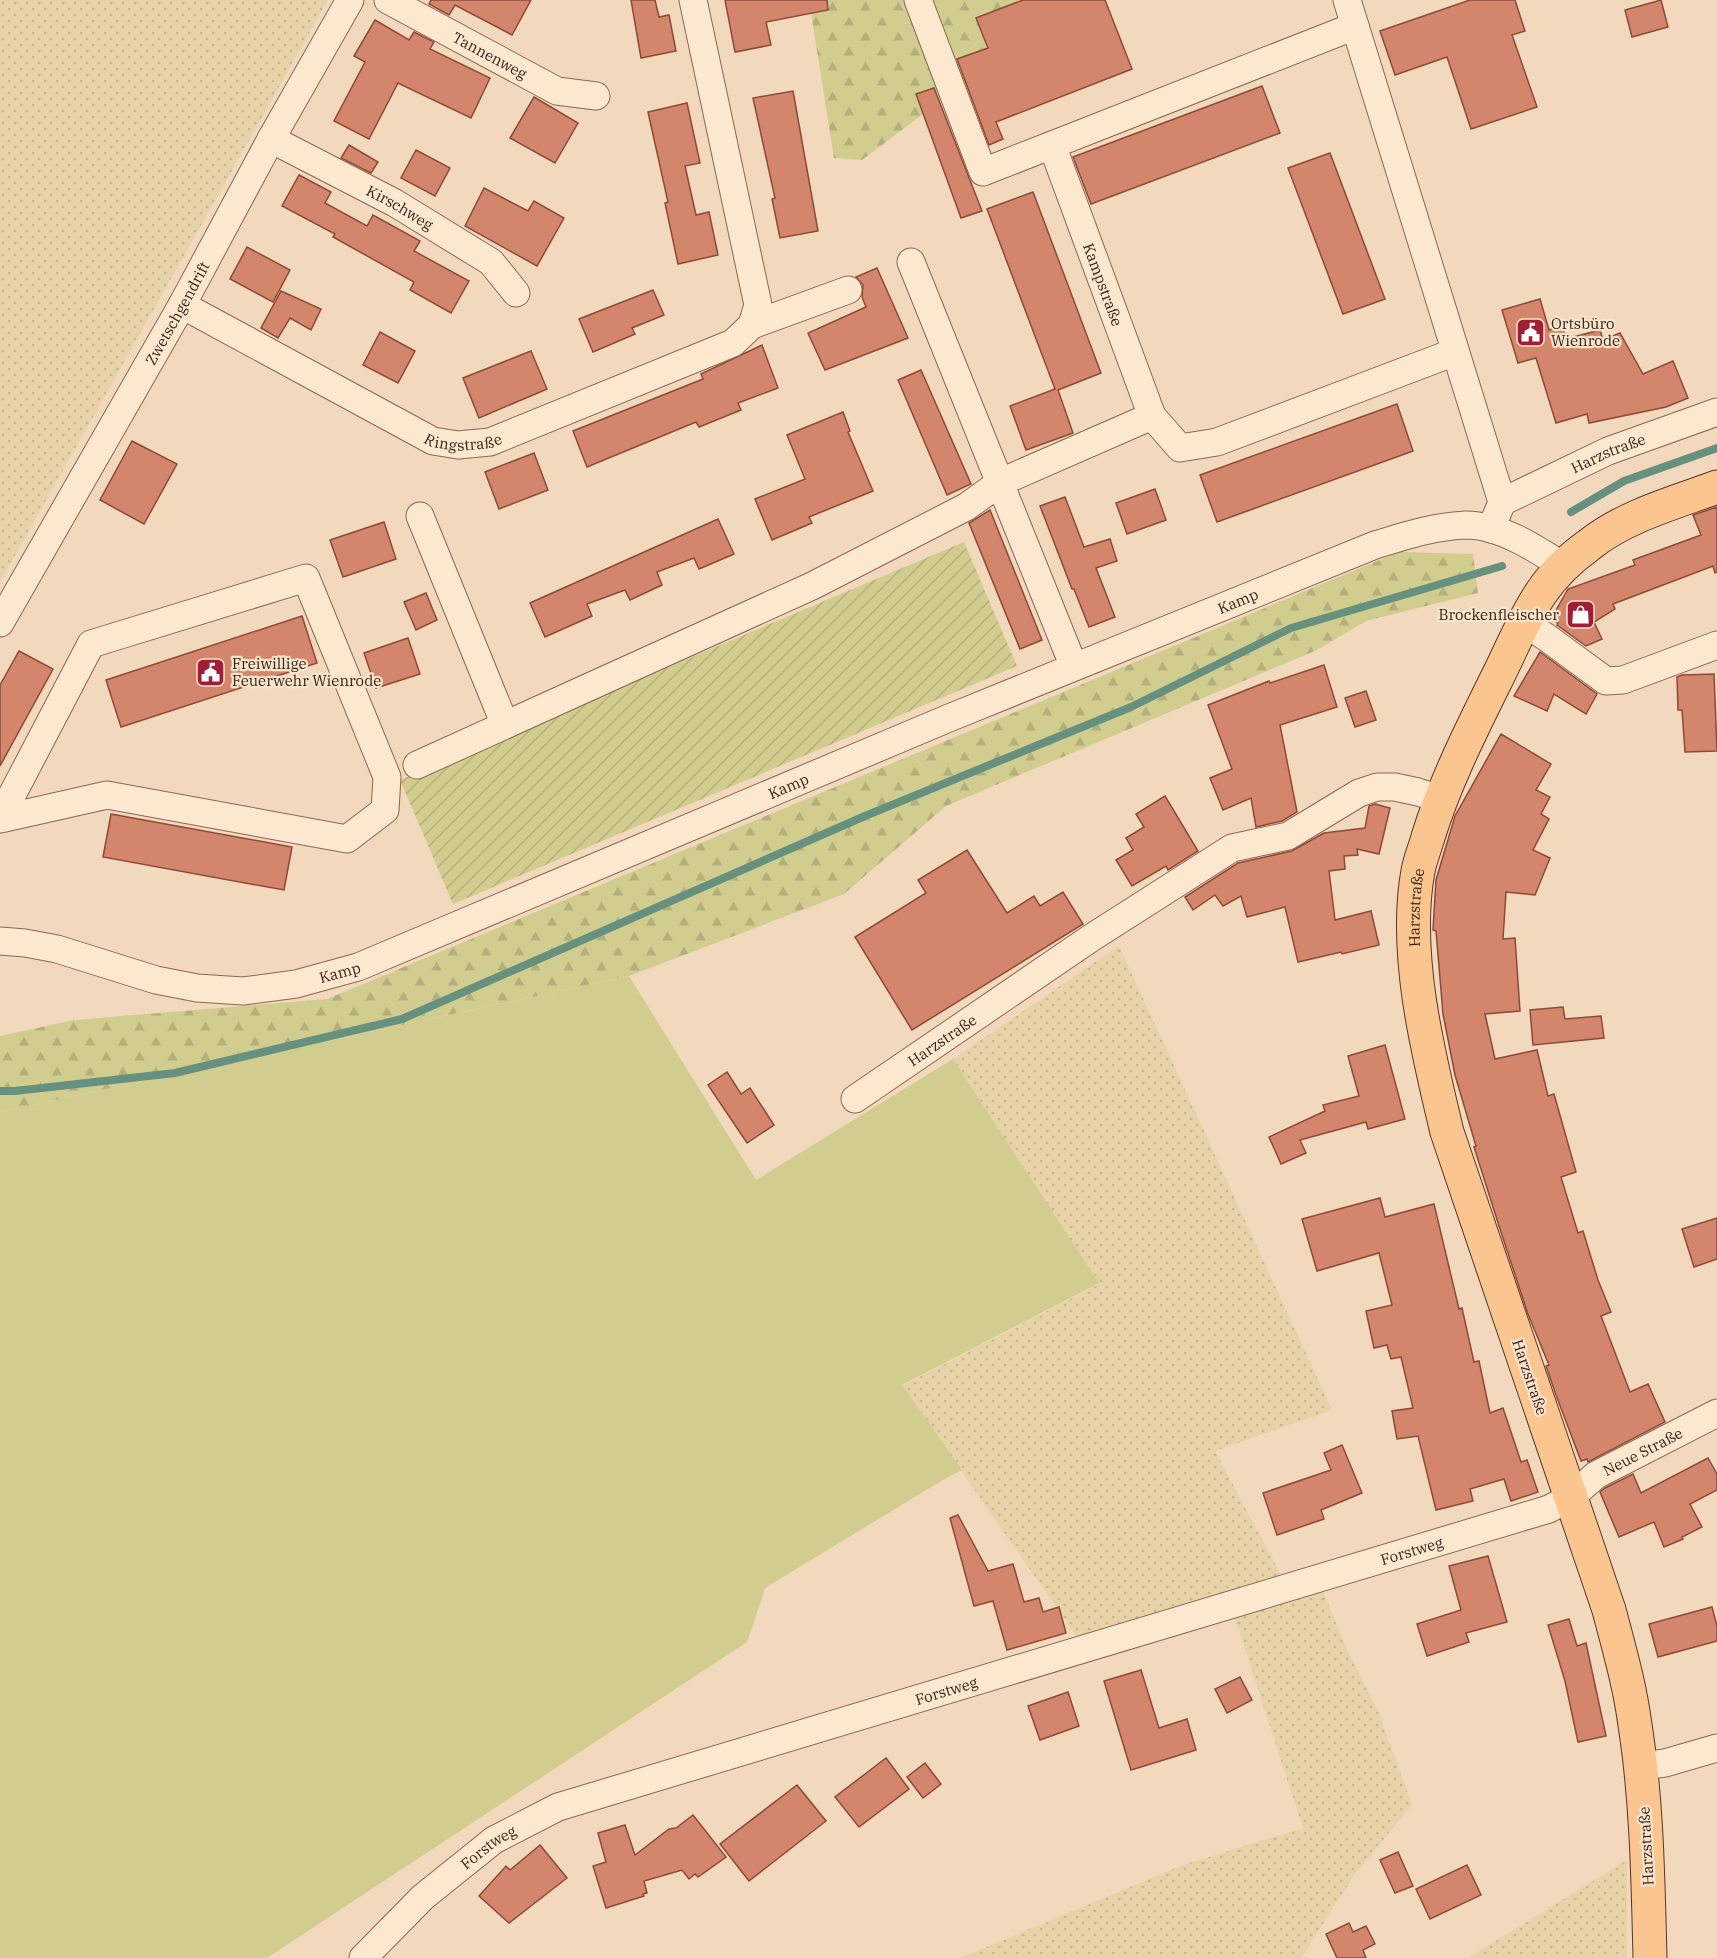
<svg xmlns="http://www.w3.org/2000/svg" width="1717" height="1958" viewBox="0 0 1717 1958" font-family="'IBM Plex Serif',serif">
<style>
.farmland{fill:url(#farmland-dots)}
.grass{fill:#d1cd8f}
.forest{fill:url(#forest-firs)}
.garden{fill:url(#garden-furrows)}
.lines{fill:none;stroke-linecap:round;stroke-linejoin:round}
.stream{stroke:#67917f;stroke-width:8}
.building{fill:#d4866d;stroke:#8d4a37;stroke-width:1.5}
.minor-casing{stroke:#8b6753;stroke-width:29}
.major-casing{stroke:#583629;stroke-width:35}
.minor{stroke:#fce7cf;stroke-width:27}
.major{stroke:#fac58e;stroke-width:33}
.labels{text-anchor:middle;dominant-baseline:central;stroke-width:4.5;stroke-linejoin:round;paint-order:stroke}
.street-label{font-size:15px;fill:#39231a;stroke:#f9e4cc}
.poi-label{font-size:15px;fill:#39231a;stroke:#f9e4cc;text-anchor:start}
</style>
<defs>
<pattern id="farmland-dots" width="8" height="8" patternUnits="userSpaceOnUse" patternTransform="scale(1.5)"><rect width="8" height="8" fill="#e8d3a8"/><path d="M2 2h.1M6 6h.1" fill="none" stroke="#c8b590" stroke-width="1.8" stroke-linecap="round"/></pattern>
<pattern id="forest-firs" width="22" height="20" patternUnits="userSpaceOnUse" patternTransform="scale(1.5)"><rect width="22" height="20" fill="#d1cd8f"/><path d="M5 1l3.5 6h-7zM16 11l3.5 6h-7z" fill="#b4b07b"/></pattern>
<pattern id="garden-furrows" width="10" height="10" patternUnits="userSpaceOnUse" patternTransform="scale(1.5)"><rect width="10" height="10" fill="#d1cd8f"/><path d="M-1 1l2-2M0 10L10 0M9 11l2-2" fill="none" stroke="#b4b07b"/></pattern>
</defs>
<rect width="100%" height="100%" fill="#f2d8bc"/>
<g class="farmland">
<polygon points="0,0 328,0 0,582"/>
<polygon points="1119,946 1332,1410 1215,1451 1281,1575 1077,1637 902,1386 1099,1284 953,1059"/>
<polygon points="1321,1586 1346,1648 1378,1711 1412,1805 1355,1874 1301,1958 960,1958 1183,1865 1303,1828 1234,1615"/>
<polygon points="1627,1860 1627,1958 1468,1958"/>
</g>
<polygon class="grass" points="629,976 756,1180 953,1059 1099,1283 902,1385 962,1470 941,1481 765,1588 747,1642 267,1958 0,1958 0,1112"/>
<g class="forest">
<polygon points="809,0 1075,0 862,160 834,158"/>
<polygon points="1399,552 1473,554 1478,593 1366,621 1317,650 946,806 844,894 629,976 0,1112 0,1036 74,1020 327,999"/>
</g>
<polygon class="garden" points="964,542 1017,666 453,904 400,780"/>
<g class="lines">
<g class="stream">
<polyline points="1571,512 1624,481 1717,448"/>
<polyline points="0,1091 15,1091 175,1073 402,1019 865,816 1131,707 1291,628 1502,566"/>
</g>
</g>
<g class="building">
<polygon points="431,0 531,0 512,35 455,5 449,15 429,4"/>
<polygon points="631,0 655,0 659,17 669,15 676,51 641,58"/>
<polygon points="725,0 827,0 828,10 766,22 771,45 735,52"/>
<polygon points="1023,0 1105,0 1132,69 996,122 1003,139 989,145 957,59 988,48 976,18"/>
<polygon points="1470,0 1515,0 1525,31 1512,35 1537,107 1471,129 1447,57 1395,75 1380,31"/>
<polygon points="1661,0 1668,27 1632,37 1625,10"/>
<polygon points="375,20 409,40 414,32 434,42 430,49 490,78 471,118 398,83 369,139 334,121 365,62 354,56"/>
<polygon points="1262,86 1280,133 1091,204 1073,157"/>
<polygon points="934,88 982,211 961,218 916,94"/>
<polygon points="793,91 818,231 780,238 772,199 775,198 753,98"/>
<polygon points="534,97 578,123 555,163 510,138"/>
<polygon points="687,103 700,163 685,166 696,215 709,212 718,255 678,264 665,203 668,202 648,112"/>
<polygon points="349,145 378,162 371,173 341,158"/>
<polygon points="416,150 450,168 435,196 401,178"/>
<polygon points="1330,153 1385,299 1343,314 1288,168"/>
<polygon points="299,175 331,192 325,203 367,226 373,215 420,241 414,251 469,281 451,313 410,290 414,282 333,237 335,234 282,206"/>
<polygon points="484,188 528,211 534,201 564,218 537,266 465,226"/>
<polygon points="1033,192 1101,373 1058,390 1073,433 1026,450 1010,406 1055,389 987,209"/>
<polygon points="247,247 290,270 273,302 230,279"/>
<polygon points="877,268 908,338 825,370 808,333 866,307 862,297 863,285 856,277"/>
<polygon points="653,290 664,315 632,328 635,334 593,352 579,319"/>
<polygon points="281,291 321,309 311,330 290,318 278,338 261,328"/>
<polygon points="1540,299 1549,330 1562,325 1566,339 1600,330 1603,340 1620,333 1643,374 1673,361 1688,398 1666,407 1589,423 1587,414 1556,423 1536,358 1518,363 1502,310"/>
<polygon points="380,332 415,351 398,383 363,365"/>
<polygon points="762,345 778,388 738,403 741,410 699,427 696,422 587,467 573,431 703,379 701,374"/>
<polygon points="531,351 547,389 479,418 463,378"/>
<polygon points="921,370 971,484 947,495 898,380"/>
<polygon points="1397,404 1413,451 1217,522 1200,475"/>
<polygon points="843,412 850,431 848,432 873,491 809,517 812,523 772,540 755,499 805,479 787,435"/>
<polygon points="132,441 177,464 144,524 100,500"/>
<polygon points="534,453 548,490 499,509 485,472"/>
<polygon points="1155,489 1166,520 1127,534 1116,503"/>
<polygon points="1065,497 1084,547 1110,539 1117,561 1096,568 1115,617 1089,627 1074,589 1072,589 1040,506"/>
<polygon points="1717,507 1717,572 1715,573 1713,566 1613,604 1615,609 1594,622 1602,639 1586,646 1557,625 1558,623 1551,619 1568,589 1635,565 1633,560 1701,535 1693,515"/>
<polygon points="990,510 1042,640 1020,649 969,523"/>
<polygon points="718,519 734,554 699,569 694,558 657,572 662,585 630,600 625,590 587,604 592,616 545,637 530,603"/>
<polygon points="384,522 396,559 343,577 330,540"/>
<polygon points="426,593 437,620 416,630 404,602"/>
<polygon points="302,616 317,663 121,727 106,680"/>
<polygon points="408,638 420,674 376,688 364,653"/>
<polygon points="19,651 53,669 0,766 0,685"/>
<polygon points="1540,652 1597,694 1586,714 1554,694 1547,711 1514,696"/>
<polygon points="1324,665 1337,707 1280,725 1297,812 1282,821 1256,827 1251,798 1223,810 1210,778 1232,769 1208,705 1269,681 1270,683"/>
<polygon points="1714,674 1717,751 1685,752 1682,710 1678,710 1677,677 1682,675"/>
<polygon points="1366,691 1376,720 1355,727 1345,698"/>
<polygon points="1501,734 1551,764 1536,790 1550,797 1541,814 1549,819 1533,850 1550,858 1535,895 1506,892 1503,939 1515,938 1520,1011 1485,1014 1495,1059 1537,1050 1548,1096 1554,1094 1576,1172 1561,1177 1578,1233 1583,1231 1598,1280 1611,1312 1601,1316 1630,1392 1648,1384 1665,1422 1588,1462 1587,1459 1581,1461 1556,1395 1546,1366 1549,1365 1528,1314 1500,1229 1474,1147 1476,1146 1455,1075 1443,1014 1436,931 1433,930 1436,880 1455,816"/>
<polygon points="1165,796 1198,851 1168,870 1166,866 1132,886 1116,860 1133,850 1126,838 1144,827 1136,814"/>
<polygon points="1375,804 1390,808 1379,854 1357,849 1358,855 1344,856 1345,869 1329,871 1335,920 1371,911 1379,945 1342,954 1341,952 1298,962 1285,907 1247,917 1241,896 1223,906 1215,895 1193,910 1185,897 1238,863 1292,851 1324,833 1365,828 1369,806"/>
<polygon points="111,814 292,847 284,890 103,857"/>
<polygon points="967,850 1007,913 1034,896 1040,906 1063,892 1083,924 912,1030 855,937 926,893 918,880"/>
<polygon points="1563,1007 1565,1019 1601,1016 1604,1038 1533,1045 1530,1010"/>
<polygon points="1385,1045 1405,1119 1368,1129 1366,1122 1300,1140 1306,1153 1281,1164 1269,1137 1325,1111 1323,1105 1359,1096 1348,1056"/>
<polygon points="727,1072 741,1094 750,1088 774,1125 747,1143 708,1085"/>
<polygon points="1380,1198 1385,1217 1434,1204 1459,1309 1462,1308 1474,1362 1479,1361 1490,1413 1503,1408 1521,1462 1527,1460 1538,1492 1511,1501 1504,1479 1470,1489 1473,1501 1436,1510 1418,1436 1397,1439 1392,1411 1413,1408 1401,1357 1391,1359 1387,1345 1374,1348 1366,1311 1392,1305 1379,1253 1317,1271 1302,1219"/>
<polygon points="1717,1218 1717,1259 1694,1267 1682,1229"/>
<polygon points="1342,1445 1362,1493 1321,1510 1324,1519 1277,1535 1263,1493 1331,1470 1324,1453"/>
<polygon points="1708,1458 1717,1474 1717,1490 1690,1504 1702,1527 1682,1537 1683,1539 1664,1547 1654,1522 1619,1537 1600,1492 1605,1488 1633,1474 1641,1493"/>
<polygon points="958,1515 988,1571 1013,1564 1024,1602 1039,1598 1043,1612 1059,1607 1066,1633 1007,1650 993,1601 974,1606 950,1518"/>
<polygon points="1488,1556 1507,1622 1466,1633 1469,1642 1427,1656 1417,1624 1461,1610 1449,1566"/>
<polygon points="1712,1607 1717,1626 1717,1641 1658,1657 1649,1624"/>
<polygon points="1569,1619 1577,1646 1586,1643 1606,1736 1578,1742 1565,1681 1548,1625"/>
<polygon points="1141,1670 1159,1728 1187,1719 1196,1750 1131,1770 1104,1681"/>
<polygon points="1240,1677 1252,1700 1227,1713 1215,1689"/>
<polygon points="1068,1692 1079,1726 1040,1740 1028,1706"/>
<polygon points="886,1758 909,1789 859,1827 835,1797"/>
<polygon points="925,1763 941,1784 923,1798 907,1777"/>
<polygon points="797,1785 826,1821 749,1881 720,1844"/>
<polygon points="693,1815 726,1857 698,1877 695,1874 689,1879 682,1870 644,1881 647,1893 643,1894 644,1896 606,1908 593,1866 606,1862 598,1833 625,1825 635,1855 669,1829 676,1828"/>
<polygon points="540,1845 567,1878 509,1923 479,1896 506,1866 510,1870"/>
<polygon points="1398,1852 1413,1886 1395,1893 1380,1860"/>
<polygon points="1467,1865 1481,1895 1430,1919 1416,1889"/>
<polygon points="1349,1923 1353,1932 1366,1926 1375,1944 1363,1950 1366,1958 1337,1958 1326,1934"/>
</g>
<g class="lines">
<defs>
<g id="minor">
<path id="s1" d="M388,0l169,91 39,5"/>
<polyline points="918,0 983,172 1052,145"/>
<polyline points="1347,0 1502,502 1491,529"/>
<path id="s2" d="M1355,26l-303,119 100,271 28,32 37,-6 238,-90"/>
<path id="s3" d="M271,139l124,64 96,59 25,31"/>
<polyline points="911,262 1074,667"/>
<path id="s4" d="M182,305l251,136 25,4 32,-3 243,-99 19,-18 6,-20 -65,-305"/>
<polyline points="752,325 848,290"/>
<path id="s5" d="M1502,502l106,-51 109,-39"/>
<polyline points="420,516 505,725"/>
<path id="s6" d="M0,623l182,-318 89,-166 79,-139"/>
<polyline points="1524,623 1546,637 1606,681 1623,680 1717,645"/>
<polyline points="417,765 812,586 966,507 1001,482 1152,416"/>
<polyline points="0,818 91,644 306,578 387,777 385,810 347,839 107,795 0,819"/>
<path id="s7" d="M0,941l25,2 32,6 99,31 41,8 46,3 53,-7 62,-17 591,-249 426,-173c30,-9 60,-19 91,-20 34,0 71,24 98,42"/>
<path id="s8" d="M855,1099l236,-161 141,-90 56,-12 71,-43 18,-6h18l23,5 22,7"/>
<polyline points="1641,1766 1665,1763 1717,1748"/>
<path id="s9" d="M363,1958l60,-61 71,-57 64,-33 991,-298 22,-12 25,-22 121,-62"/>
</g>
<g id="major">
<path id="s10" d="M1650,1958c-2,-78 -3,-156 -15,-233 -5,-39 -16,-77 -26,-115l-162,-478c-19,-79 -44,-180 -29,-261 2,-11 7,-23 10,-34 17,-55 42,-104 67,-155 15,-29 27,-61 46,-89 12,-18 30,-35 48,-48 36,-29 85,-42 128,-58"/>
</g>
</defs>
<use href="#minor" class="minor-casing"/>
<use href="#major" class="major-casing"/>
<use href="#minor" class="minor"/>
<use href="#major" class="major"/>
</g>
<defs>
<symbol id="civic-square" viewBox="-11 -11 22 22"><rect x="-9" y="-9" width="18" height="18" rx="4" fill="#a01d36" stroke="#f9e4cc"/><path d="M-.6-6.5H3V-4.5H.6V-3L4-1V1h2V6H-6V1h2V-1L-.6-3ZM-1.2 2.5V6h2.4V2.5Z" fill="#fff"/></symbol>
<symbol id="shop-square" viewBox="-11 -11 22 22"><rect x="-9" y="-9" width="18" height="18" rx="4" fill="#a01d36" stroke="#f9e4cc"/><path d="M-5-2.5h2.3a2.7 3.5 0 0 1 5.4 0H5L5.5 6h-11ZM-1.5-2.5h3a1.5 2.3 0 0 0-3 0Z" fill="#fff"/></symbol>
</defs>
<g fill-rule="evenodd">
<use href="#civic-square" x="1514" y="316" width="33" height="33"/>
<use href="#shop-square" x="1564" y="598" width="33" height="33"/>
<use href="#civic-square" x="194" y="656" width="33" height="33"/>
</g>
<g class="labels">
<g class="street-label">
<text stroke="none"><textPath href="#s1" startOffset="116">Tannenweg</textPath></text>
<text stroke="none"><textPath href="#s3" startOffset="146">Kirschweg</textPath></text>
<text stroke="none"><textPath href="#s2" startOffset="474">Kampstraße</textPath></text>
<text stroke="none"><textPath href="#s6" startOffset="357">Zwetschgendrift</textPath></text>
<text stroke="none"><textPath href="#s4" startOffset="316">Ringstraße</textPath></text>
<text stroke="none"><textPath href="#s5" startOffset="117">Harzstraße</textPath></text>
<text stroke="none"><textPath href="#s7" startOffset="1320">Kamp</textPath></text>
<text stroke="none"><textPath href="#s7" startOffset="834">Kamp</textPath></text>
<text stroke="none"><textPath href="#s10" startOffset="1084">Harzstraße</textPath></text>
<text stroke="none"><textPath href="#s7" startOffset="348">Kamp</textPath></text>
<text stroke="none"><textPath href="#s8" startOffset="105">Harzstraße</textPath></text>
<text transform="translate(1530 1377) rotate(71)">Harzstraße</text>
<text stroke="none"><textPath href="#s9" startOffset="1394">Neue Straße</textPath></text>
<text stroke="none"><textPath href="#s9" startOffset="1140">Forstweg</textPath></text>
<text stroke="none"><textPath href="#s9" startOffset="654">Forstweg</textPath></text>
<text transform="translate(1646 1846) rotate(-93)">Harzstraße</text>
<text stroke="none"><textPath href="#s9" startOffset="168">Forstweg</textPath></text>
</g>
<g class="poi-label">
<text x="1551" y="323">Ortsbüro<tspan x="1551" dy="17">Wienrode</tspan></text>
<text x="1559" y="614" text-anchor="end">Brockenfleischer</text>
<text x="232" y="663">Freiwillige<tspan x="232" dy="17">Feuerwehr Wienrode</tspan></text>
</g>
</g>
</svg>
